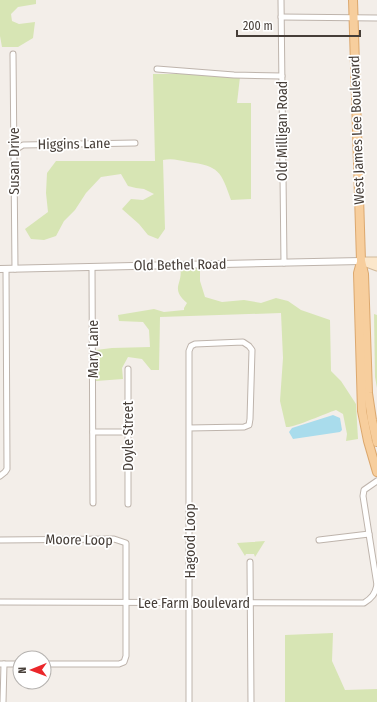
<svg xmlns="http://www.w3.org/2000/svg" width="377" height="702" viewBox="0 0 377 702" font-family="'Fira Sans Condensed',sans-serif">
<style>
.green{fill:#d7e5b4}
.water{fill:#a9dcec}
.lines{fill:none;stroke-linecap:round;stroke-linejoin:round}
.minor-casing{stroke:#beb4ac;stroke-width:7}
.tertiary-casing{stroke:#beb4ac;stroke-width:8}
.secondary-casing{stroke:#d0b99b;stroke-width:9}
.primary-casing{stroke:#dca86e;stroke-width:10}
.minor{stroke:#fff;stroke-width:5}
.tertiary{stroke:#fff;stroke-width:6}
.secondary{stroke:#fbe7cb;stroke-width:7}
.primary{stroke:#f7ce9d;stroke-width:8}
.labels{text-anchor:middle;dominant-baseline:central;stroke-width:3.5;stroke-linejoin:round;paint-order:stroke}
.street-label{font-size:14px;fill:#463e38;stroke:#fff}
</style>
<rect width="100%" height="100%" fill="#f3eee9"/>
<g class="green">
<polygon points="0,0 36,0 36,4 18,7 11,14 12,21 19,24 35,22 33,38 18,47 2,47 0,36"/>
<path d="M153,74h44l9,2 34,1 -3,26h14v96l-20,1c-10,-29 -12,-34 -43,-38 -9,-2 -17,-4 -25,-2l2,69 -7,10 -10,-4 -9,-11 -17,-15 9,-10 12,1 11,-6 -10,-5 -8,-1 -8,-2 -7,-12 -20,3 -15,16 -11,17 -11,11 -8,15 -12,4 -13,-1 -6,-10 23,-17 -2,-19 1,-20 9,-12h99z"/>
<path d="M180,267l20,1v13l5,16 17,5 22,-2 17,3 15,-5 12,3 13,9 29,10 1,51 10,10 15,23 2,35 -12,2 1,-7 -4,-20 -7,-4c-10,3 -42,18 -50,17l-6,-26 3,-43 -2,-45 -121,4 -1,53h-8l-9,-11 -14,-2 -6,11 1,11 -27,2v-31l16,-2 38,-1 -1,-17 -6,-8 -24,-1 -1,-6 36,-6 10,3 20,-2v-2l3,-5c-18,-16 -3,-19 -7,-36z"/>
<polygon points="374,314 377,315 377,388 375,377"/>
<polygon points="265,541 255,557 254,554 246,554 245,556 237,543"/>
<polygon points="333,633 332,661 345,690 377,689 377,702 285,702 285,635"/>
</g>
<polygon class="water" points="333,415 340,418 342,430 340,432 293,439 289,432 292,428"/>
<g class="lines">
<defs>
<g id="minor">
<polyline points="281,0 284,263"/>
<polyline points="281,17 377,18"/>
<polyline points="13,54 15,269"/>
<polyline points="157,69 234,75 282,76"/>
<polyline points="15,150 23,145 135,143"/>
<polyline points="92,267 93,503"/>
<polyline points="128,369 128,504"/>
<polyline points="93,432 128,432"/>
<polyline points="0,476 5,472 7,469 6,269"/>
<polyline points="377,481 364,490 363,496 377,585"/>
<polyline points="0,540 114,539 126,543 126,656 124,662 119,664 44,664"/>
<polyline points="319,540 369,534"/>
<polyline points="250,562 251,702"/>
<path d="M0,602l364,1c8,-5 11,-9 13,-18"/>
<polyline points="0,664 20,664"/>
<polyline points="3,702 4,664"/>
<polyline points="189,702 189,351 191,346 195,344 243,342 249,346 252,350 250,419 249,425 244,427 189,428"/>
</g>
<polyline id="tertiary" points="0,269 361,261"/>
<g id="secondary">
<polyline points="361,261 377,267"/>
<polyline points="365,261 377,261"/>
</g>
<g id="primary">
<polyline points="353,0 361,261 364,274 368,393 372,420 377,442"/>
<polyline points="361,262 358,273 362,411 368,441 377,472"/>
</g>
</defs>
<use href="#minor" class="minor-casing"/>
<use href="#tertiary" class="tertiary-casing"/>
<use href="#secondary" class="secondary-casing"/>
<use href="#primary" class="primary-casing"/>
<use href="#minor" class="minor"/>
<use href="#tertiary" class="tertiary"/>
<use href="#secondary" class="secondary"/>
<use href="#primary" class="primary"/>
</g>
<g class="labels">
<g class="street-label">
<text transform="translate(357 130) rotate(-92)">West James Lee Boulevard</text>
<text transform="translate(282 131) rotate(-90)">Old Milligan Road</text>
<text transform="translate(74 144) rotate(-1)">Higgins Lane</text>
<text transform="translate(14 161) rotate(-90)">Susan Drive</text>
<text transform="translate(180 265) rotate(-1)">Old Bethel Road</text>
<text transform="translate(93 349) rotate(-90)">Mary Lane</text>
<text transform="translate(128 436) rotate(-90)">Doyle Street</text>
<text transform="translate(79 540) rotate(1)">Moore Loop</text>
<text transform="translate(190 541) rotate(-90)">Hagood Loop</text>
<text x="194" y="603">Lee Farm Boulevard</text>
</g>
</g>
<g transform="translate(32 670) rotate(269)"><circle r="19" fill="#ffffff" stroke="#b5b2af"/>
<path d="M0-3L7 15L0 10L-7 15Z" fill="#eb272b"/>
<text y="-6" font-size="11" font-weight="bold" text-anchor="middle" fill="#463e38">N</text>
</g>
<path d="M237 30v6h123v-6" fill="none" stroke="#463e38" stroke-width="2"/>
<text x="243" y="30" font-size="12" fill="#463e38" stroke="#ffffff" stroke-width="3" paint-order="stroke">200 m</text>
</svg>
